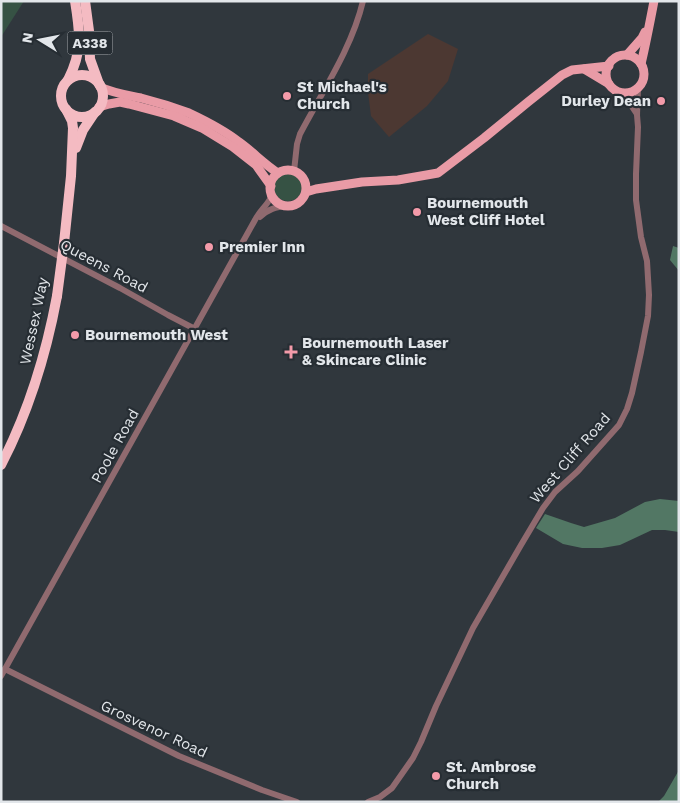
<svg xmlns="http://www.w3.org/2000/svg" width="680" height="803" viewBox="0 0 680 803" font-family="'Work Sans',sans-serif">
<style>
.education{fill:#4c3832}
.green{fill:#365244}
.forest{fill:#527764}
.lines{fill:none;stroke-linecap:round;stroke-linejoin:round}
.minor{stroke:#906a6f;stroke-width:6}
.major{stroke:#e99ba6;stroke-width:9}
.highway{stroke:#f4bbc2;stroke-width:10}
.highway-bridge{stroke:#f4bbc2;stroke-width:10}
.poi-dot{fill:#f39aa9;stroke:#262d33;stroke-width:2}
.labels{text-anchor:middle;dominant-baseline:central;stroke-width:4.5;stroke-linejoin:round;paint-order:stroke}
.shield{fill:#262d33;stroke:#aaaeb3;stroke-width:1}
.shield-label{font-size:14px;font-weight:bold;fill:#e2e6ea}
.poi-label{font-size:15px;font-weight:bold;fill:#e2e6ea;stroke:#262d33;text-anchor:start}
.street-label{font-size:15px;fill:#e2e6ea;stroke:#262d33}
</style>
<rect width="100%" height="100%" fill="#30373d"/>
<polygon class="education" points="428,34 458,49 448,81 427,106 389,137 371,116 368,92 368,74"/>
<g class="green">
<polygon points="1,1 24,1 1,37"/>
<circle cx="288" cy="187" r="14"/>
</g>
<g class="forest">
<polygon points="673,246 679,248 679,271 670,260"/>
<polygon points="660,499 679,501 679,532 665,530 652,530 620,545 602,548 582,548 563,544 536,528 545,514 571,523 584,527 615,518 645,502"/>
<polygon points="679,770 679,802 658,802 664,796"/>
</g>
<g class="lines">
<g class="minor">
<polyline points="623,93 637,114"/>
<path d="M294,171l3,-27 3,-10c22,-42 52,-86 63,-133"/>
<path d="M260,217c8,-8 16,-10 27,-11"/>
<polyline points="1,226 120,288 168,315 195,329"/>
<polyline points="5,669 179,756 262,790 297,802"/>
<path d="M1,676l254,-456c5,-10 13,-15 17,-25"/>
<polyline points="368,802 380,797 392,788 413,758 421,742 436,706 473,628 521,545 543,508 555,492 578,471 619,425 627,409 632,393 641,352 648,316 649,295 647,261 641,237 636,200 636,174 638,127 637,115 638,88"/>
</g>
<g class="major">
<polyline points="627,55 642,38 645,32"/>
<circle cx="625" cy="74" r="19"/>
<path d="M641,64c5,-21 9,-42 13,-63"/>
<polyline points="584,69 609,84"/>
<path d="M100,87c13,6 27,8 41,11 16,4 32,9 48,15 17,8 35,17 50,29 14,10 25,22 39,31"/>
<polyline points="99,107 109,104 120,102 129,104 174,116 202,128 233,147 256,165 271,186"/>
<circle cx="288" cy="188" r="18"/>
<polyline points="306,192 316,189 362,182 398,180 438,173 484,138 528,102 562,75 572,70 609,66"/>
</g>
<g class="highway">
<polyline points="85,1 89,31 90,59 99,84"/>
<circle cx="82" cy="96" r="21"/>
<path d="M68,80c15,-29 12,-48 7,-79"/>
<polyline points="76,148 83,130 95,112"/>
<polyline points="64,243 71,176 73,128 72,121 66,109"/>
<path d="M1,465c28,-54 45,-110 56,-169"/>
</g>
<polyline class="highway-bridge" points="57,296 64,243"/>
</g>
<g class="poi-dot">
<circle cx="287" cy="96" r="5"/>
<circle cx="661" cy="101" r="5"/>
<circle cx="417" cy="212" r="5"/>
<circle cx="209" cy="247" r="5"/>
<circle cx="75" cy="335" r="5"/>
<path d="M288.5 344.5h5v5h5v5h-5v5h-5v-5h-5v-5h5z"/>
<circle cx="436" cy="776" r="5"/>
</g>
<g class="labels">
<rect class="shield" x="67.5" y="31.5" width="45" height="23" rx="4"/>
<g class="shield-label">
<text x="90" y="43">A338</text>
</g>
<g class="poi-label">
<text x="297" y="87">St Michael's<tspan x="297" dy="17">Church</tspan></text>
<text x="651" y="101" text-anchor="end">Durley Dean</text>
<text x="427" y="203">Bournemouth<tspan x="427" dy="17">West Cliff Hotel</tspan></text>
<text x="219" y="247">Premier Inn</text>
<text x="85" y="335">Bournemouth West</text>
<text x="302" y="343">Bournemouth Laser<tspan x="302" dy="17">&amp; Skincare Clinic</tspan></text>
<text x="446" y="767">St. Ambrose<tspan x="446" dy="17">Church</tspan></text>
</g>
<g class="street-label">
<text transform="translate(104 266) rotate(28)">Queens Road</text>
<text transform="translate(34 321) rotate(-78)">Wessex Way</text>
<text transform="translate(115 446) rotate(-61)">Poole Road</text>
<text transform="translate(570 458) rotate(-49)">West Cliff Road</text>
<text transform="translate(154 729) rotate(25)">Grosvenor Road</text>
</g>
</g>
<rect width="680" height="803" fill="none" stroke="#e2e6ea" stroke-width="5"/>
<g transform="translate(40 40) rotate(280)" stroke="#262d33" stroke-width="4" paint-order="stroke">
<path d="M0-4L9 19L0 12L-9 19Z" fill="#e2e6ea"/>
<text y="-8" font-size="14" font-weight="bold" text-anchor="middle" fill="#e2e6ea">N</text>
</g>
</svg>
